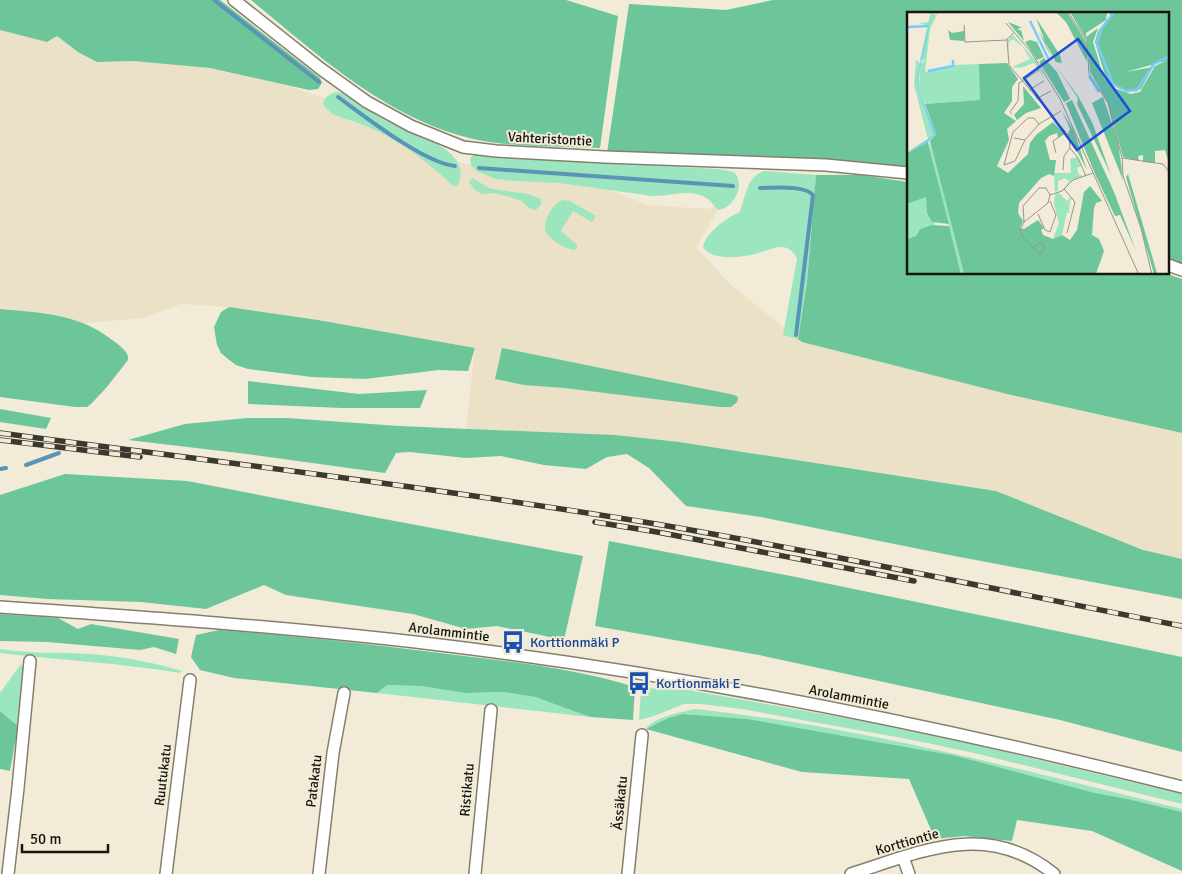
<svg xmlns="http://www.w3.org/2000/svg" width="1182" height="874" viewBox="0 0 1182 874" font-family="Signika,sans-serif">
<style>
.built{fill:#eae1c7}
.green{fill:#9ce6bf}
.forest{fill:#6cc69a}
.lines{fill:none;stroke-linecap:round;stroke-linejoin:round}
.stream{stroke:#5a95b6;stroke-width:4}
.minor-casing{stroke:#857f6e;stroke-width:14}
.minor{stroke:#fff;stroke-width:11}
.rail-casing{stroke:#3b382f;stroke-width:5.5}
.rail{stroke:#f2ebd8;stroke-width:4;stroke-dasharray:11;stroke-linecap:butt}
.labels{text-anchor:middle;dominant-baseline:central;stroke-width:4;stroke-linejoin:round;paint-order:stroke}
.street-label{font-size:14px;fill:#17150e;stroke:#f2ebd8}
.transit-label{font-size:14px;fill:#164399;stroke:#f2ebd8;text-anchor:start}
.inset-river{fill:none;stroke:#77ccfe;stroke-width:2.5}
.inset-road{fill:none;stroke:#9a9587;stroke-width:1}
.view{fill:#1d4ed8;fill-opacity:0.15;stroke:#1d4ed8;stroke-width:2.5}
.inset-edge{fill:none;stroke:#17150e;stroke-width:2.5}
</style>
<rect width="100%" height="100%" fill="#f2ebd8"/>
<polygon class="built" points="0,30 57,36 78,52 97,62 133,61 171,63 210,68 273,81 354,108 434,158 599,186 648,205 708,209 722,203 696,247 730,284 802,342 1011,395 1182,433 1182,561 1143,550 996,491 679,442 466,431 475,348 318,320 229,307 181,304 143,318 87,323 49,314 0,309"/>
<g class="green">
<path d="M336,92l6,1c16,8 30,21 46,29 22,11 87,27 70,63l-5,1c-23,-22 -48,-42 -78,-56 -14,-7 -29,-11 -43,-16l-8,-8 -1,-3c2,-7 7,-9 13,-11z"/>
<path d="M478,155l34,3 206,11 16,3c12,13 0,35 -15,38 -5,-3 -7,-8 -11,-11 -18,-12 -37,-2 -56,-3l-92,-13 -45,-2 -20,-2 -18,-8 -6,-6 -1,-7 4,-3z"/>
<path d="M766,171l50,4 -9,107 -9,57 -15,-4 14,-76c-2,-5 -5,-9 -10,-11 -9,-3 -15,1 -23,3 -14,6 -54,12 -61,-5 5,-15 23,-28 37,-34 5,-15 8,-39 26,-41z"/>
<path d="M472,178l19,11 37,5 13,5v5l-5,6c-8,0 -10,-7 -17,-10 -8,-2 -17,-6 -25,-7 -4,0 -8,1 -12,1l-8,-5 -5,-7z"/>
<path d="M563,200l7,1 26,15 -4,6 -19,-11 -12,20 16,14v3l-3,2c-10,-2 -25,-10 -29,-20 0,-12 7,-26 18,-30z"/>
<path d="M0,649c30,5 60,3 90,5 31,2 61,8 92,17l-2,2c-60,-10 -120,-13 -180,-20z"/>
<polygon points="21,664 24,671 18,726 0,711 0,693"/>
<polygon points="386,685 420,686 465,693 504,692 535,697 590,717 377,693"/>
<polygon points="641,688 688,690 868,722 976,745 1182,794 1182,804 974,753 913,740 742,709 701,704 684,704 654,716 639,720"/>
<path d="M695,709c165,17 326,61 487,100v3l-54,-13 -33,-6 -138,-37 -209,-37 -65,-5 -15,4 -22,11c7,-12 36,-17 49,-20z"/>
</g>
<g class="forest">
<polygon points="0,0 220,0 315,74 320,78 322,83 318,89 309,90 210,68 133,61 97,62 78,52 57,36 47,42 0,30"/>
<path d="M251,0h315l52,16 -18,132c-34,-2 -69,-1 -103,-5 -97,-12 -174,-84 -246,-143z"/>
<polygon points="773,0 1182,0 1182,265 1168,260 1168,14 908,14 908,169 879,164 607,153 629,4 726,10"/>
<polygon points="816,175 861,175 908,182 908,274 1167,274 1182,279 1182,433 1011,395 802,342 798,339 807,282"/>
<polygon points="229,307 318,320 475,348 468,371 439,370 365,379 312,377 248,369 236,365 228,359 221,353 217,345 214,327 221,312"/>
<path d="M0,309c41,4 78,4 112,31 6,4 13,9 16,16v4l-22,28 -14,15 -5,4h-12l-75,-10z"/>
<polygon points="502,348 730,394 737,396 738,399 737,402 731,407 720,407 564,388 524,385 495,379"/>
<polygon points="248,381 359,394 427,390 420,408 342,408 248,404"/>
<polygon points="0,409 51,418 46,429 0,422"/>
<polygon points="247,418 287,418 399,426 615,435 679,442 996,491 1143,550 1182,559 1182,599 944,554 761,517 686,506 649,468 627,454 607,457 586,469 544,465 501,456 466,458 410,452 396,453 385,473 247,454 128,440 185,424"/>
<polygon points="65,474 187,481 368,516 583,556 564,640 497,626 466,629 413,614 286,595 264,585 206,609 141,602 48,599 0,595 0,495"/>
<polygon points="609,541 796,577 1182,657 1182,752 1060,720 759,655 595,626"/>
<polygon points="0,614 58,618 78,629 91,624 179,639 176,654 154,647 140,650 47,642 0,641"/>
<path d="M219,630c79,6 158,15 237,25 60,7 121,14 179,32l-2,33 -43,-3 -55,-20 -31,-5 -39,1 -45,-7 -33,-1 -10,8 -143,-15 -34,-8 -9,-13 5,-22z"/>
<polygon points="0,711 18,726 10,771 0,769"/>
<polygon points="683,714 748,719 957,756 1095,793 1128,799 1182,812 1182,871 1092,831 1017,820 1012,841 964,836 935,839 909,779 802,772 646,729 668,718"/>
</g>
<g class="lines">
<g class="stream">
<polyline points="214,0 319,82"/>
<path d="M338,97c26,19 86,66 117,69"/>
<polyline points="479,168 733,186"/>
<path d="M760,188c14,0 45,-3 53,7l-17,140"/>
<polyline points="26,465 59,453"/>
<polyline points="0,469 6,468"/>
</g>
<defs>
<g id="minor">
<polyline points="234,0 321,69 367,102 411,126 463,147 496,151 605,157 826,165 908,173"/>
<polyline points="1168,265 1182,270"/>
<path d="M0,607c144,10 288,20 432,37 251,30 504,81 750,143"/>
<polyline points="903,857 909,874"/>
<polyline points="8,874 18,788 30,661"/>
<polyline points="166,874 190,680"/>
<polyline points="319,874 333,753 344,693"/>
<polyline points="475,874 491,710"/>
<polyline points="628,874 642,735"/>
<path d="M851,874c72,-23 136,-54 203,0"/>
</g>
</defs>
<use href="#minor" class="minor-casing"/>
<use href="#minor" class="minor"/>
<defs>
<g id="rail">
<path d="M0,433c219,29 438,55 656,91 176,30 351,68 526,102"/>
<polyline points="0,440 140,457"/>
<polyline points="595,522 657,532 914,581"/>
</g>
</defs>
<use href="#rail" class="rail-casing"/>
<use href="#rail" class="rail"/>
</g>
<defs>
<symbol id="bus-bare" viewBox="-9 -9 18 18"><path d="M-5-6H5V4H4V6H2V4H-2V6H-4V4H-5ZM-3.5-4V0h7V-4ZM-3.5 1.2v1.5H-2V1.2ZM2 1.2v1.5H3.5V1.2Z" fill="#1a4fb4" stroke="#f2ebd8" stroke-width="2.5" paint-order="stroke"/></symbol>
</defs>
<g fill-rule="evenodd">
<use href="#bus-bare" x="497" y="626" width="32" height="32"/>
<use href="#bus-bare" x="623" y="667" width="32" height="32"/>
</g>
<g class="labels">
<g class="street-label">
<text transform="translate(550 139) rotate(3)">Vahteristontie</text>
<text transform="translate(449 632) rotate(7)">Arolammintie</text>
<text transform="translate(849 697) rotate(11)">Arolammintie</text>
<text transform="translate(163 775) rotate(-83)">Ruutukatu</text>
<text transform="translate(314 781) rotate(-83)">Patakatu</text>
<text transform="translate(467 790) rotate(-85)">Ristikatu</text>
<text transform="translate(620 803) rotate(-84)">Ässäkatu</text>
<text transform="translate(907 842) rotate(-16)">Korttiontie</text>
</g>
<g class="transit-label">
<text x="530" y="642">Korttionmäki P</text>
<text x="656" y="683">Kortionmäki E</text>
</g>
</g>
<g transform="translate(907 12)">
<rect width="262" height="262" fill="#f2ebd8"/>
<path d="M24,0l4,3 3,-3 -8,17 -5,43 28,-7 26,-1 2,36 -56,4 -6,-14 1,-25 -2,25 17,44 -8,8 -20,10 21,-13 -14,-54 2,-25 5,4 4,-4h-5l7,-33 -7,-4 8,-1zM106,23l24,27 8,18 -11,-17 -14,5 -8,-1 18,-8 -7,-12 -10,-8 -4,3 -1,11v-13zM23,129l34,133h-3l-32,-127zM170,145l4,9 -4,2 2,7 6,1 -13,4 -10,10 7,-9 -4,-3 -7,3v10l-3,1 -1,-19h17l-1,-14zM152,181l8,8 4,-4 3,2 -4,1 -1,11 3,2 -5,-1 -5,23 -9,4 6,-16 -5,-19 1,-10zM19,185l9,28 -15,4 -4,7 -9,3v-35z" fill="#9ce6bf"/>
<path d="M149,0h11l20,31v19l-21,-40zM163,0l37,1 -1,7 -20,13v4l12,-9 -5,14 11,36 12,11 15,5 9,-2 15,-26 11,-5 -41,11 28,-5 -12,22 -14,3 -15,-8 -8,-12 -9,-30 3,-11 12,-13v-6h59v152l-4,-14 -10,1v12l-12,-1v-7l-5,1 1,5 -16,-4 -15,-54 -18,-31 -3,-32zM129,6l24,37 2,8 -6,-1 -11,-20 8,19 -14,-29 6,9zM101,10l20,8 -7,-3 -4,3h4l3,11zM41,18l4,3 12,-2v10l-14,-1zM123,28l7,2 7,15 -7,3 -12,-18zM137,46l13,14 13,27 -6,3 -25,-40zM100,51l11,16 -6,8v14l-8,12 12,8 -9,8 2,11 -12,26 11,7 20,-19 2,-11 6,-8 17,-13 11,11 -6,5 -1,-5 -8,3 -4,5 5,19h6l-2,16 -5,-2 -8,4 -22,25 -1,10 5,8 -3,7 4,1 14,-9 6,8 -3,2 2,5 10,4 9,-4 8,5 7,-10 7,-38 6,-6 12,15 -6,2 -2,5 -2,27 7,4 5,12 -8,23h-132l-34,-133 6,-7 -11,-30 55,-4 -1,-36zM149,54l22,30 14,26 19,53 -34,-71 1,-6zM116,74l18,22 -15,5 -9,7 -3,-5 10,-11zM196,85l15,44 5,39 -31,-77zM165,88l42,92 22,59 -16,-36 -5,1 -20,-42 -29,-71zM155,99l12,20 13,39 -19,-36 2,-5zM21,130l1,5 20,77 -17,-2 -5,-9 -1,-16 -19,7v-51zM221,162l29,99 -3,1 -28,-97zM25,213l17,1 12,48h-54v-35l9,-3 4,-7z" fill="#6cc69a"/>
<path d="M29,1l-6,10 -4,21 -8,32 1,14 17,44 -8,8 -21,11 27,-18 -16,-45 -1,-13 12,-53z" fill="#77ccfe"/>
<path class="inset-river" d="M207,0l-13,17 -4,15 16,40 13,7 11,-1 17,-26 16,-8M123,9l19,39M0,15l21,-1M21,59l25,-5v-6M182,64l10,16"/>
<path class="inset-road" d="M161,0l19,29 2,33 19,29 14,55 41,6 7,9M99,11l25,29 29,47 79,176M57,13l1,17 42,-2M107,21l-7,6 2,26 60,71 1,12 8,10 8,18M122,78l15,-9M129,87l15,-8M105,102l-2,-2 8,-11 1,-18 20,-13M107,126l11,2 14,-16 22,-13M118,128l-10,21 -11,4 9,-33 15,-14h6l5,6M149,141l-3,-12 12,-8M215,146l1,18 18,52 11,47M156,158l1,-14 6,-8M157,177l11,13 -8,31M143,183l-4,-7h-7l-16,18 1,16 24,-19 2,-8 12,-4 11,-11 20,-7M131,202l7,16 5,2 6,-17 -6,-14M117,210l-4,8 3,7 17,18 5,-7 -4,-6 -8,5"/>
<path class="view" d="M171,27l52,72 -53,39 -53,-72z"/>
<rect width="262" height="262" class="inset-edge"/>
</g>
<path d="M22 844v8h86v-8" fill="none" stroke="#17150e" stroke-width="2.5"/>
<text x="30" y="844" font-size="15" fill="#17150e" stroke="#f2ebd8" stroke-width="4" paint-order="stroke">50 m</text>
</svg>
